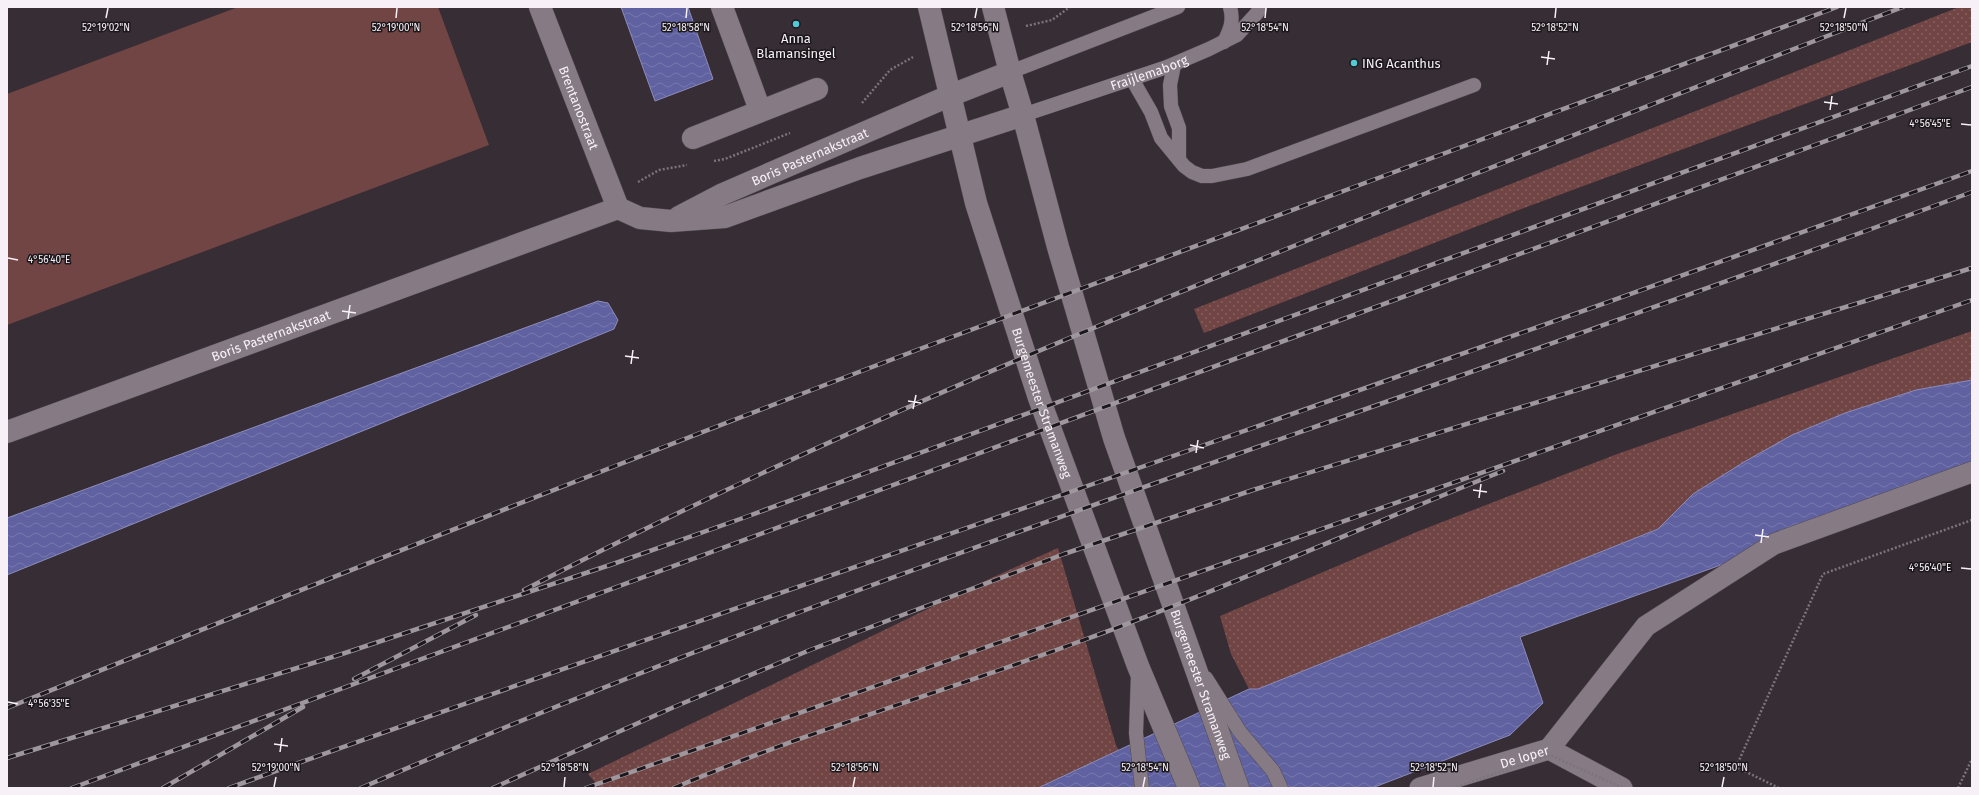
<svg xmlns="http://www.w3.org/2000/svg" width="1979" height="795" viewBox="0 0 1979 795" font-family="'Fira Sans',sans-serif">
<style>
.grass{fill:url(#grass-dots)}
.garden{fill:#724545}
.water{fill:url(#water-waves);stroke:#8d8cba}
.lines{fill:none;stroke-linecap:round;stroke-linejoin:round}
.service-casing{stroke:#524b51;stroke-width:15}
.pedestrian-casing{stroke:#524b51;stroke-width:22}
.minor-casing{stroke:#524b51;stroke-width:23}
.secondary-casing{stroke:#524b51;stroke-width:23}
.path{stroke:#7c747b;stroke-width:2.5;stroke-dasharray:2 2;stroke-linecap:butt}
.service{stroke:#867b84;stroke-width:14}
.pedestrian{stroke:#867b84;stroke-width:21}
.minor{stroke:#867b84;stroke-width:22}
.secondary{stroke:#867b84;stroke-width:22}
.rail-casing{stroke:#9f979e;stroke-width:4.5}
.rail{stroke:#1b171b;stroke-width:3;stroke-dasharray:9;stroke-linecap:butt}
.path-bridge{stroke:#7c747b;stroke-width:2.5;stroke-dasharray:2 2;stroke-linecap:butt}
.ticks{fill:none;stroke:#f7f1f7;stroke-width:1.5}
.poi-dot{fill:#52cbd9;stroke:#1b171b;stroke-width:1.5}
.labels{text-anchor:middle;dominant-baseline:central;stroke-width:3;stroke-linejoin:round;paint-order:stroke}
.poi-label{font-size:13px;fill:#f7f1f7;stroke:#1b171b}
.street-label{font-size:13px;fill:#f7f1f7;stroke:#1b171b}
.ticks-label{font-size:10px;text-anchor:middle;fill:#f7f1f7;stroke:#1b171b;stroke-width:3;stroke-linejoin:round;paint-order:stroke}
</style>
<defs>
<pattern id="grass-dots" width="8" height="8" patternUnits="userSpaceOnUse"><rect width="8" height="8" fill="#724545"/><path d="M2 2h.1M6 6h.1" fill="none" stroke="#876061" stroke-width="1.8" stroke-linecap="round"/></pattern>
<pattern id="water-waves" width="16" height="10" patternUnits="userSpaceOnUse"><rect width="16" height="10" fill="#5f61a0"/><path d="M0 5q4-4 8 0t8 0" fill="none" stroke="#7778ae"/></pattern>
</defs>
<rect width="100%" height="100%" fill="#362d35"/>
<g class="grass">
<polygon points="1959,7 1972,7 1972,42 1516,211 1204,333 1194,309"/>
<polygon points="1972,331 1972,380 1916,390 1845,413 1792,435 1693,494 1658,529 1258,689 1249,689 1231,654 1220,616 1419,531 1617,454"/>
<polygon points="1058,548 1116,745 1119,751 1038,788 600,788 588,774 989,579"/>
</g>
<polygon class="garden" points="238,7 438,7 489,145 7,325 7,94"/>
<g class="water">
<polygon points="621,7 688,7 713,79 655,101"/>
<polygon points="598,301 608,303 618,320 614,329 7,575 7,518"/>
<polygon points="1972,380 1972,475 1520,637 1543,703 1510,735 1372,788 1038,788 1249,689 1258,689 1658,529 1693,494 1744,462 1792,435 1845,413 1916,390"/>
</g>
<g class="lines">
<defs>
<g id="service">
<path d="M1224,42c6,-12 10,-21 6,-35"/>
<polyline points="1174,65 1170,85 1171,106 1179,128 1179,157"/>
<polyline points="1010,72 1178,7"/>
<polyline points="1132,79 1151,112 1161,138 1184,166 1192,172 1202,176 1212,176 1247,169 1474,85"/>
<path id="s1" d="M1023,115l144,-48 42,-18 28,-14 20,-22 3,-6"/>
<polyline points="1138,674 1136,733 1142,788"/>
<polyline points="1206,678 1240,732 1273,771 1281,788"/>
</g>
<g id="pedestrian">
<polyline points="1549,749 1646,626 1774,544 1972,472"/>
<path id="s2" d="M1420,788l129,-39 73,39"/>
</g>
<g id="minor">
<path id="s3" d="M540,7l78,201"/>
<polyline points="722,7 760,110"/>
<polyline points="693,138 817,89"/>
<path id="s4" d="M679,217l44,-23 226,-98 61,-24"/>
<path id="s5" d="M7,432l611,-224 22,10 31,3 54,-4 135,-49 163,-53"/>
</g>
<g id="secondary">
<path id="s6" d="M929,7l47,196 63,195 99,268 51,122"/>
<path id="s7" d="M993,7l17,65 13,43 35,132 56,191 124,350"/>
</g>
</defs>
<use href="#service" class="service-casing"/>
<use href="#pedestrian" class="pedestrian-casing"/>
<use href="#minor" class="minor-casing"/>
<use href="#secondary" class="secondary-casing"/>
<g class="path">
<polyline points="1026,26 1052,20 1070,7"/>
<polyline points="862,103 890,70 913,57"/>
<polyline points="714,161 725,159 790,133"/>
<polyline points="638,182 659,170 687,165"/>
<polyline points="1779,788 1736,767 1823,574 1972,520"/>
<polyline points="1958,788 1972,759"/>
</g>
<use href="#service" class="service"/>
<use href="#pedestrian" class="pedestrian"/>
<use href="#minor" class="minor"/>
<use href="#secondary" class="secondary"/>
<defs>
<g id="rail">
<path d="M524,590c281,-146 574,-266 867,-383 171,-67 341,-135 512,-200"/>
<polyline points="354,679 476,615"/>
<path d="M7,708c307,-124 615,-247 926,-364 301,-113 603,-224 904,-337"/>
<polyline points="7,758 342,654 613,564 743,518 1972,66"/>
<polyline points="72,788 1972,87"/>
<polyline points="163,788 303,707"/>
<path d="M229,788c320,-116 642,-226 964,-339 260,-91 520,-184 779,-278"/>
<path d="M361,788c305,-132 615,-242 928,-352 228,-80 456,-160 683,-244"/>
<polyline points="493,788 674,707 810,650 1064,554 1253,490 1972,268"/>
<polyline points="586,788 1972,300"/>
<path d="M674,788c133,-57 272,-97 407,-147 143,-52 281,-114 422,-170"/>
</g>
</defs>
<use href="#rail" class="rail-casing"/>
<use href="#rail" class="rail"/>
<polyline class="path-bridge" points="1453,788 1550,755 1623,788"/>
</g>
<path class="ticks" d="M106,18l2,-10M396,18l1,-10M686,18l1,-10M975,18l2,-10M1265,18l1,-10M1555,18l1,-10M1844,18l2,-10M1541,57l14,2M1547,65l2,-14M1824,102l14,2M1830,110l2,-14M1961,124l10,1M8,258l10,2M342,311l14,2M348,319l2,-14M625,356l14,2M631,364l2,-14M908,401l13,2M913,409l3,-14M1190,445l14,3M1196,453l2,-13M1473,490l14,2M1479,498l2,-14M1755,535l14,2M1761,543l2,-14M1961,568l10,1M8,702l10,2M274,744l14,2M280,752l2,-14M274,787l2,-10M564,787l1,-10M853,787l2,-10M1143,787l2,-10M1433,787l1,-10M1722,787l2,-10"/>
<g class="poi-dot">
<circle cx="796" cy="24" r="4"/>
<circle cx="1354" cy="63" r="4"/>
</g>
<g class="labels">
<g class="poi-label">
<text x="796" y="38">Anna<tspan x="796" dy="15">Blamansingel</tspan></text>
<text x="1362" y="63" text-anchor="start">ING Acanthus</text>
</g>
<g class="street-label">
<text stroke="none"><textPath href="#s1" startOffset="133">Fraijlemaborg</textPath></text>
<text stroke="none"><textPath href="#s3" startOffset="108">Brentanostraat</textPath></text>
<text stroke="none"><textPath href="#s4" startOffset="144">Boris Pasternakstraat</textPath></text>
<text stroke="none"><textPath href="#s5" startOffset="281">Boris Pasternakstraat</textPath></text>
<text stroke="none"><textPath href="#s6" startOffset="412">Burgemeester Stramanweg</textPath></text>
<text stroke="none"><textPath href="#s7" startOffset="709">Burgemeester Stramanweg</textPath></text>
<text stroke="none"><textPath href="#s2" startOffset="109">De loper</textPath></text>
</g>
</g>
<g class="ticks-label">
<text x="106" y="31">52°19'02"N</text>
<text x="1555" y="31">52°18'52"N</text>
<text x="396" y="31">52°19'00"N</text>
<text x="686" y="31">52°18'58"N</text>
<text x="975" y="31">52°18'56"N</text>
<text x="1265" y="31">52°18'54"N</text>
<text x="1844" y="31">52°18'50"N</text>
<text x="1930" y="127">4°56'45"E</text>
<text x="49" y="263">4°56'40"E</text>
<text x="1930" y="571">4°56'40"E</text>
<text x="49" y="707">4°56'35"E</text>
<text x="276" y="771">52°19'00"N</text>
<text x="565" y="771">52°18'58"N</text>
<text x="855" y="771">52°18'56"N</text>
<text x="1145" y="771">52°18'54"N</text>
<text x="1434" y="771">52°18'52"N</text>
<text x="1724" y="771">52°18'50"N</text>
</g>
<rect width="1979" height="795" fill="none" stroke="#f7f1f7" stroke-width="16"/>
</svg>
